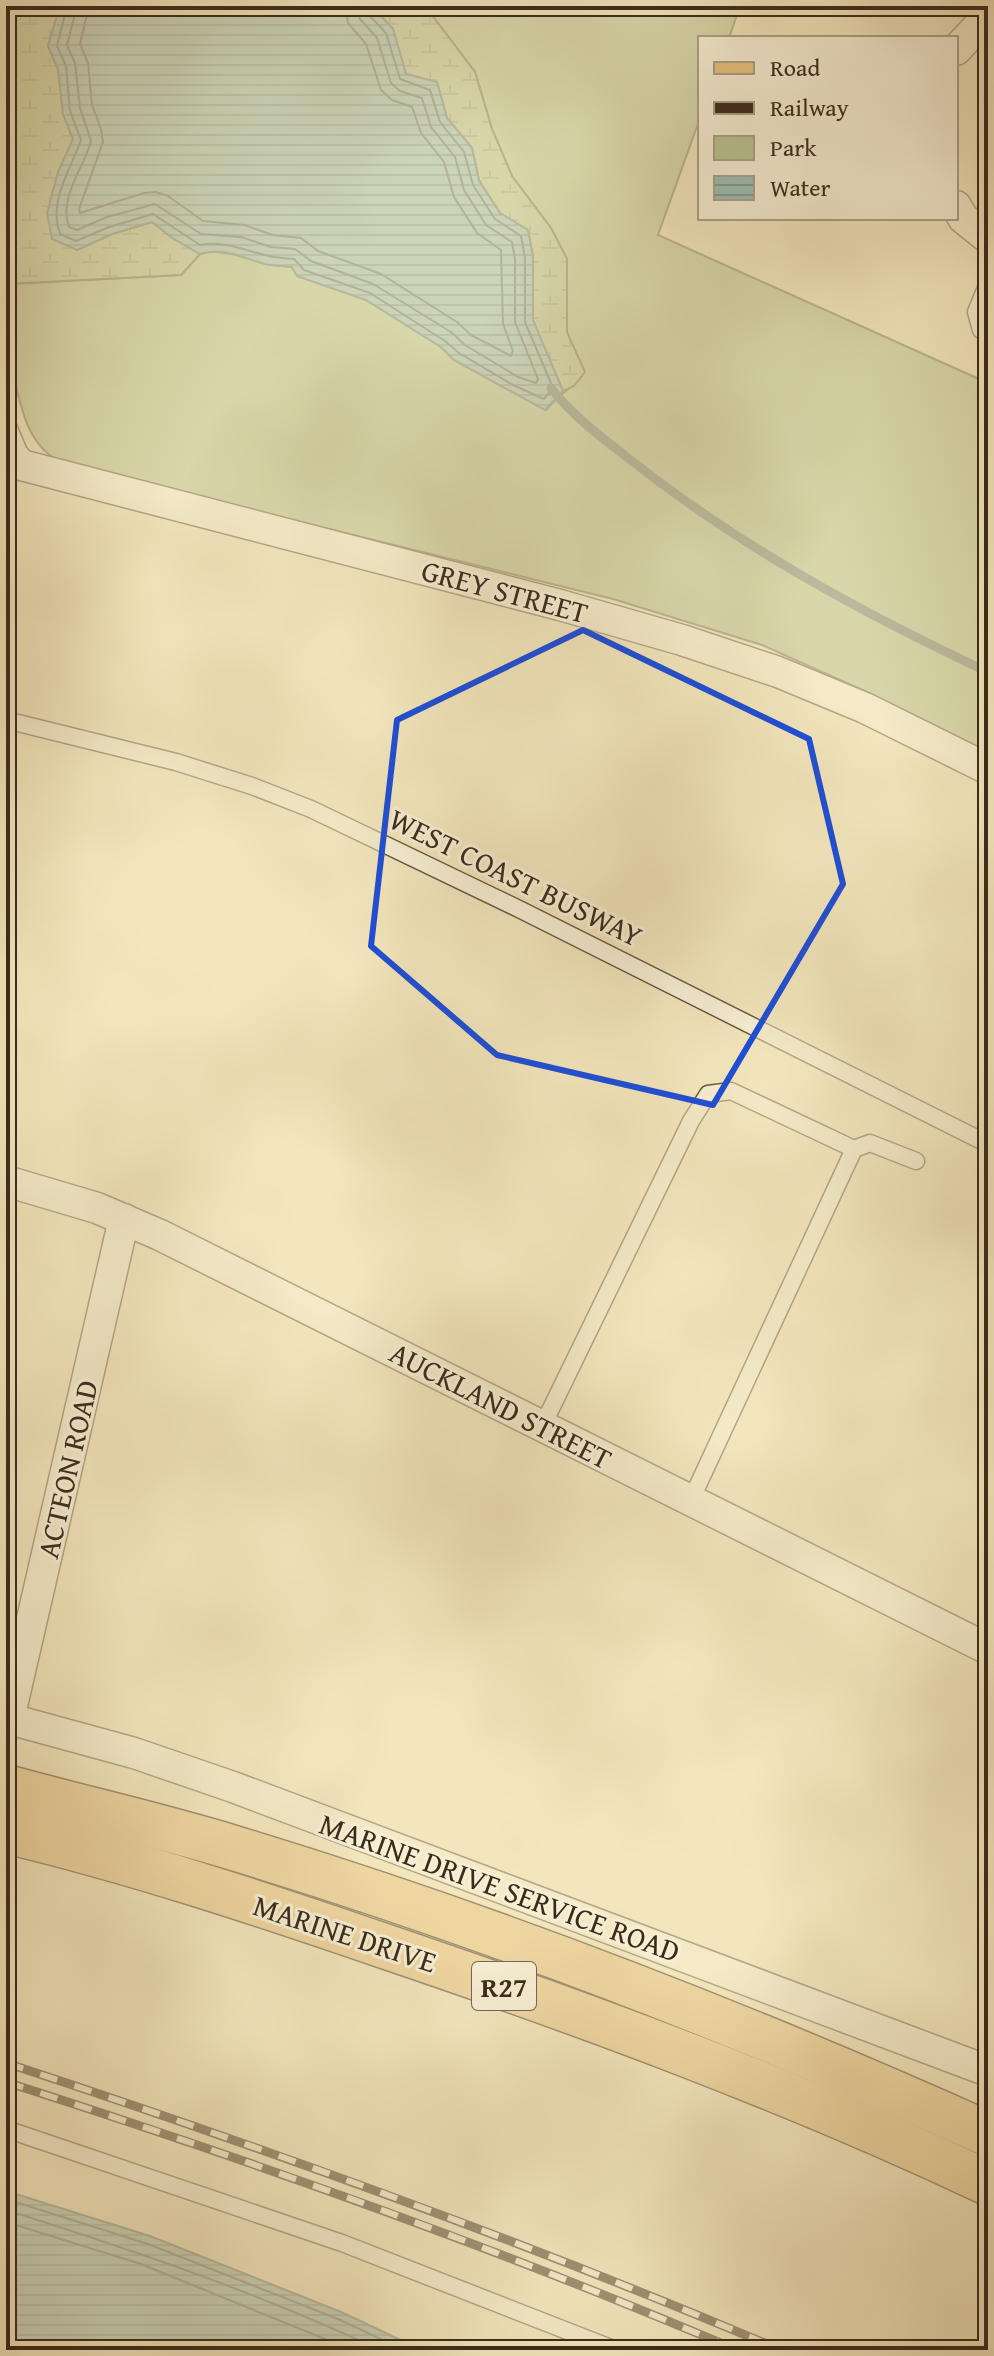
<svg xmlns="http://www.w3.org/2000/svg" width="994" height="2356" viewBox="0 0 994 2356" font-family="'Gentium Book Plus',serif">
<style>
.green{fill:#b9c592;stroke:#7a7857;stroke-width:2}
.wetland{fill:url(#wetland-marsh);stroke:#7a7857;stroke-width:2}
.water{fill:url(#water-rules);stroke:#758477;stroke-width:2}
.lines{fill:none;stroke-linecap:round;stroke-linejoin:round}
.shore{stroke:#6b7568;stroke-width:2}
.stream{stroke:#758477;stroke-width:9}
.lane-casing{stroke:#695a44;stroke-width:19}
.street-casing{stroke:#695a44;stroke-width:33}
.primary-casing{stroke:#3b2b1c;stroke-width:47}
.lane{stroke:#f7efd4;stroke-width:16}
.street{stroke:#f7efd4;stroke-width:30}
.primary{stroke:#eac37e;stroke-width:44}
.rail-casing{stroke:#3b2b1c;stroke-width:9}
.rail{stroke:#f7efd4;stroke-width:6;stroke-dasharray:18;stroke-linecap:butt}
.marked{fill:none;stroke:#1d4ed8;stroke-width:6;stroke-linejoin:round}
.labels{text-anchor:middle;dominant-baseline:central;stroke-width:6;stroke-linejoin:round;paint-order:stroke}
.shield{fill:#f7efd4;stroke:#736653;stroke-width:2}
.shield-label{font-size:28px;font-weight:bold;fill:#3b2b1c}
.street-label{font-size:30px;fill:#3b2b1c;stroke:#f7efd4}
</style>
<defs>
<pattern id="wetland-marsh" width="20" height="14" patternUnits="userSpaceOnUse" patternTransform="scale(2)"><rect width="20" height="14" fill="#b9c592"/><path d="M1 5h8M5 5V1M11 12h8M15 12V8" fill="none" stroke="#a0a97d"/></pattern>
<pattern id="water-rules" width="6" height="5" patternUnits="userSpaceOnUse" patternTransform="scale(2)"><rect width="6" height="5" fill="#9bbfb3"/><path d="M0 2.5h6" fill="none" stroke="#809b91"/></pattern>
</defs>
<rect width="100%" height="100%" fill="#f3e6bd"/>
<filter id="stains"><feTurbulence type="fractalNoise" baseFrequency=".0025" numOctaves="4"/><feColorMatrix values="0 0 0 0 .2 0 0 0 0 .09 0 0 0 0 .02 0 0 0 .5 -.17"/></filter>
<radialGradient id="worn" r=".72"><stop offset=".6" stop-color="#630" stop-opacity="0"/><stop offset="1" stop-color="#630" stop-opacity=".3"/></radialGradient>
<path class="green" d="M425,6h315l-11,32h-29v80l-42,117 330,148v369l-119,-59 -107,-48 -149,-46 -552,-136c-36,-20 -39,-56 -49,-92l-6,-6v-81l175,-9 19,-21 11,-3 28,4 28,9 25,3 5,9 69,24 75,47 13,13 92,50c12,-14 27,-23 38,-38l-17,-39v-74l-16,-31 -39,-52 -20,-47 -17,-57z"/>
<g class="wetland">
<polygon points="6,6 60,6 48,46 58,69 63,114 73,139 58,172 77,250 112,234 152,222 174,239 200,254 181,275 6,284"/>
<polygon points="372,6 425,6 475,72 492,129 512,176 551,228 567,259 567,332 585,372 574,386 563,391 532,320 533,257 528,230 500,213 479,180 472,148 447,118 437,82 406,74 393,29"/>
</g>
<g class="water">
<path d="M60,6h312l21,23 13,45 31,8 10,36 25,30 7,33 21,32 28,17 5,27v63l30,71 -18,19 -91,-50 -13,-13 -75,-47 -69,-24 -5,-9c-9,-1 -18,-1 -27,-3 -22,-6 -42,-17 -65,-10l-26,-15 -22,-17 -40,12 -35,16 -25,-11 -5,-26 11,-41 15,-33 -10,-25 -5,-45 -10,-23z"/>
<polygon points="6,2191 150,2236 341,2312 422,2350 6,2350"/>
</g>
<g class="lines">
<g class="shore">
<path d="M67,6l-10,40 9,20 4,45 11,29c-11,31 -33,61 -21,94l16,7 33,-14 44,-13 47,31c25,-5 45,6 69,11 8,2 17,2 25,3l10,11 66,23 75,48 14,12 54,32 31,14 9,-11 -28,-66v-64l-4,-22 -26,-17 -22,-34 -9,-33 -24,-30 -10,-32 -30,-11 -14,-46 -18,-19 -1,-8"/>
<path d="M77,6l-10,39 8,18 5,45 11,33c-7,27 -33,57 -22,86l8,3 30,-13 48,-13 46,30 40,3 30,10 24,2 16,12 62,23 78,48 14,13 53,32 18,6 2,-4 -23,-57v-63l-3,-17 -26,-17 -22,-35 -9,-33 -24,-30 -9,-29 -22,-7 -9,-8 -14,-45 -17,-19 -3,-13"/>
<polyline points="89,6 80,44 88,63 92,105 101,129 103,142 79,209 80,213 144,193 156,192 168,196 203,221 244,225 273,235 301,238 318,251 381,274 457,322 471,335 511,356 513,351 503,324 501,250 477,233 454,197 444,162 421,133 412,107 392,100 381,90 366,44 348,23 345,6"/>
<polyline points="6,2199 148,2244 338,2319 404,2350"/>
<path d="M6,2210c127,40 253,83 374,140"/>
<polyline points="6,2222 141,2264 352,2350"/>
</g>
<g class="stream">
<polyline points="6,13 55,9 71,10"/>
<path d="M551,388c19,26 55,53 81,73 109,86 230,152 356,211"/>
</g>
<defs>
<g id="lane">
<polyline points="988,283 976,312 981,330 988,334"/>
<polyline points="6,421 19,452 30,465"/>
<polyline points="6,720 176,762 252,786 311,809 521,910 988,1144"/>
<polyline points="543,1425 691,1121 708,1094 731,1091 854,1149"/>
<polyline points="691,1500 854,1149 870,1143 916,1161"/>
<polyline points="6,2129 342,2243 616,2350"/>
</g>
<g id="street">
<polyline points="956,50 988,16"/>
<polyline points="956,206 963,218 988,238"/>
<polyline points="6,461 560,605 682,640 778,672 865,708 988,769"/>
<polyline points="6,1181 97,1208 160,1235 988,1649"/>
<polyline points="6,1718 134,1753 233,1787 988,2071"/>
<polyline points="9,1719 124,1219"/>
</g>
<g id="primary">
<path d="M6,1787c76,21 153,38 228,61 257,78 509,176 754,286"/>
<path d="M6,1831c129,31 256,73 381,116 204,69 406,144 601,236"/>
</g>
</defs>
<use href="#lane" class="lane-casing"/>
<use href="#street" class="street-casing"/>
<use href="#primary" class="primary-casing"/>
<use href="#lane" class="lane"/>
<use href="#street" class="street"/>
<use href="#primary" class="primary"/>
<defs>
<g id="rail">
<path d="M6,2063c262,86 521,179 775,287"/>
<path d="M6,2082c247,79 492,166 731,268"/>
</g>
</defs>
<use href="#rail" class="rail-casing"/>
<use href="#rail" class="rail"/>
</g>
<path d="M0 0H994V2356H0ZM583,630l226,109 34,145 -130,221 -216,-50 -126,-109 26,-226z" fill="#f3e6bd" fill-opacity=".55" fill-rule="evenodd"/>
<path class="marked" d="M583,630l226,109 34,145 -130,221 -216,-50 -126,-109 26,-226z"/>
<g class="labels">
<rect class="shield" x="472" y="1962" width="64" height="48" rx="6"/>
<g class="shield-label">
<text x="504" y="1986">R27</text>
</g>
<g class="street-label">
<text transform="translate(505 591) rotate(15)">GREY STREET</text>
<text transform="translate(516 877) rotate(26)">WEST COAST BUSWAY</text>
<text transform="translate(501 1405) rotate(27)">AUCKLAND STREET</text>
<text transform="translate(67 1469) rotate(-77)">ACTEON ROAD</text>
<text transform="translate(500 1887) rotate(20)">MARINE DRIVE SERVICE ROAD</text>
<text transform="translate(345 1933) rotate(18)">MARINE DRIVE</text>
</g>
</g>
<rect width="994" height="2356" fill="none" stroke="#f3e6bd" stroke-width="32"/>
<rect x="8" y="8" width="978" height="2340" fill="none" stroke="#3b2b1c" stroke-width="4"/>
<rect x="16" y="16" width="962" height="2324" fill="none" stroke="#3b2b1c" stroke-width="2"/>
<rect x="698" y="36" width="260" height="184" fill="#f7efd4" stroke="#aca18a" stroke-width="2"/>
<rect x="714" y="62" width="40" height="12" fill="#eac37e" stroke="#aca18a" stroke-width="2"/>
<text x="770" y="76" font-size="24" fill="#3b2b1c">Road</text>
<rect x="714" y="102" width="40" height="12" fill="#3b2b1c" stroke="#aca18a" stroke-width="2"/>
<text x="770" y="116" font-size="24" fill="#3b2b1c">Railway</text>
<rect x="714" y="136" width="40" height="24" fill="#b9c592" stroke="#aca18a" stroke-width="2"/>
<text x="770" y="156" font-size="24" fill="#3b2b1c">Park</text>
<rect x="714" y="176" width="40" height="24" fill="url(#water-rules)" stroke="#aca18a" stroke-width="2"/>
<text x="770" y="196" font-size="24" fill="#3b2b1c">Water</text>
<rect width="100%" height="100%" filter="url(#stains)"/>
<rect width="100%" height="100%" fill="url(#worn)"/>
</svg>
